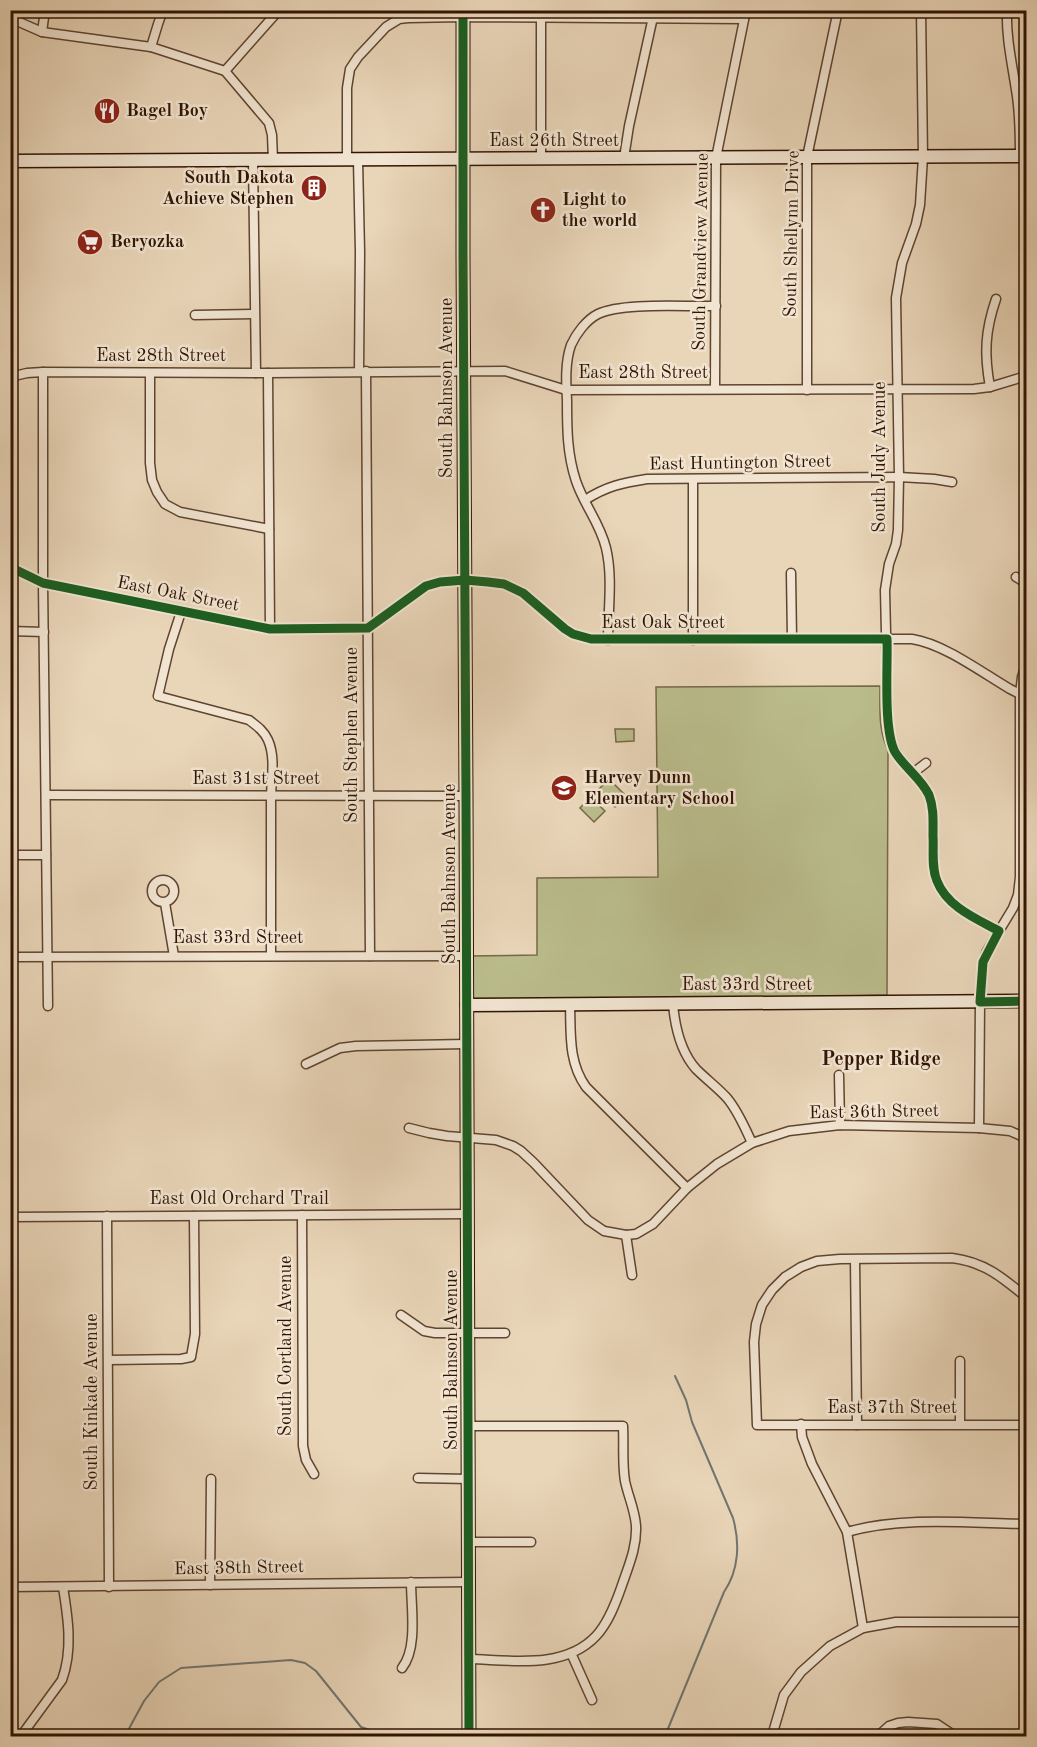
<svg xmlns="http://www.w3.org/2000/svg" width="1037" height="1747" viewBox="0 0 1037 1747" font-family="'Old Standard TT',serif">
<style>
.green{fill:#babc8c;stroke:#766847;stroke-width:1.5}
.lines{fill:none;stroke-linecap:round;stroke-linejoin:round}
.stream{stroke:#717570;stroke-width:2}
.street-casing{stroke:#5f4430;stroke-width:11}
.secondary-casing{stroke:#311402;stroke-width:15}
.street{stroke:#f1e4d1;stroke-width:8}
.secondary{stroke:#f1e4d1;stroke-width:12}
.cycleway-casing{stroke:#f1e4d1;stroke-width:13}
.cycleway{stroke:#1b5e20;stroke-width:9}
.labels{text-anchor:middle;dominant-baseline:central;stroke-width:5;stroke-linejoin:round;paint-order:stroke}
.poi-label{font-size:18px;font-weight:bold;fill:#311402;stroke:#f1e4d1;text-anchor:start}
.street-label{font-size:18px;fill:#311402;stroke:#f1e4d1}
.neighbourhood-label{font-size:20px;font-weight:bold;fill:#311402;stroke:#f1e4d1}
</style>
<rect width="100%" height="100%" fill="#e9d5b8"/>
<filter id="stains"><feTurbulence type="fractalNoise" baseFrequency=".00333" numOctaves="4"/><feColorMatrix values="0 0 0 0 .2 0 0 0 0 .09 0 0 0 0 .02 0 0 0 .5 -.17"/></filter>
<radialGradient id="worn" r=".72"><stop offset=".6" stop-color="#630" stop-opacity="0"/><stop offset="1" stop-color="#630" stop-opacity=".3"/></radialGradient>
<g class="green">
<path d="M880,686c0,22 -2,44 8,64l-1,245 -420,10v-49l70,-1v-77l121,-1 -2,-190z"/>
<polygon points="615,729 634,729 634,741 616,742"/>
<polygon points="609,779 626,796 615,807 598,790"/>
<polygon points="590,797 605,811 594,822 580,808"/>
</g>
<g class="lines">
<g class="stream">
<polyline points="125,1736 144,1701 159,1682 181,1668 291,1660 305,1663 316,1671 361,1727 387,1736"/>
<path d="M665,1736l59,-144c15,-22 16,-49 9,-74l-41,-96 -6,-22 -11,-24"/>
</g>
<defs>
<g id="street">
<path d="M921,10l2,147 -3,48 -4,19 -14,39 -6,35 3,179 -1,53 -2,14 -7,20 -4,26 3,129c1,12 2,24 9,35 9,14 23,24 31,40 6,12 5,27 5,40 1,15 -2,32 3,46 10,26 41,39 63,51"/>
<path d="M1007,10c-1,28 5,53 9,80 4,22 4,44 4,66"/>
<polyline points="10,18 42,32 151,47 225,71 279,10"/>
<polyline points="42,32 45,10"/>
<polyline points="151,47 158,24 163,10"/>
<polyline points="225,71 269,123 272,135 273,160"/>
<polyline points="624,158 629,126 653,17"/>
<polyline points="541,159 541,10"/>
<polyline points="253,160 256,373"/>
<polyline points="347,160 347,88 350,69 358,57 386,27 399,19 408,18 463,17 744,19"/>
<polyline points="358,160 360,252 359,371"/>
<polyline points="11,161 12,285"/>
<polyline points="195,315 254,314"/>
<polyline points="366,371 370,956"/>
<polyline points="43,372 43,583 48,1006"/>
<polyline points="150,373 150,463 152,480 157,492 165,504 180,512 269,529"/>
<polyline points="268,373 270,629"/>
<polyline points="10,377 27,373 43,372 268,373 505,371 566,390 974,389 990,387 1026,376"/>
<path d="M990,387c-6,-33 -5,-56 6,-88"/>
<polyline points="715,389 716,158 746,10"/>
<polyline points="807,390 807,157 838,10"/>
<polyline points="693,479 693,640"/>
<path d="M585,500c22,-14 37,-17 62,-21l252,-2 35,2 18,3"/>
<path d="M10,567l33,16 227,46 98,-1 58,-42 14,-4 25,-2 23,2 16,2 19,9 42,36 8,5 18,5h321c32,5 69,33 98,50l10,5h6"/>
<polyline points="791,573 792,639"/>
<polyline points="1016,577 1026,583"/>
<path d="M181,612l-12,37 -11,47 91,24c8,6 15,11 19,20 8,18 3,40 3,59 0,52 0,105 0,157"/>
<polyline points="10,631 44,632"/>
<path d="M608,640c0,-30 5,-63 -2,-92 -6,-25 -22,-43 -30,-67 -9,-27 -9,-53 -9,-81 -1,-18 -2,-38 4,-55 5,-11 15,-25 27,-31 25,-12 88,-7 118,-8"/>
<polyline points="913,773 926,763"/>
<polyline points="46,795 466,796"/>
<polyline points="10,855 46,855"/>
<circle cx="163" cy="891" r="11"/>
<polyline points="165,903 174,956"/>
<polyline points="10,957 467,956"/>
<path d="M570,1004c1,29 -2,58 16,83l101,101"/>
<path d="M673,1004c2,23 7,47 23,65 10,10 22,19 31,29 11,13 18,30 25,45"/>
<polyline points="306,1064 340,1048 356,1046 467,1044"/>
<polyline points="839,1075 840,1125"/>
<polyline points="409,1128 429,1133 447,1136 496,1140 513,1146 521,1151 534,1163 588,1220 604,1231 626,1235 636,1234 653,1224 687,1188 717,1164 752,1143 789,1131 840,1125 979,1128 1010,1131 1026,1138"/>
<polyline points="979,1128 980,1002 983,962 987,951 1013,908 1018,895 1020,877 1020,694 1022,677 1026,665"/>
<polyline points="302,1215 303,1446 306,1460 314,1474"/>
<polyline points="107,1216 109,1587"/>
<polyline points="10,1217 468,1214"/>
<polyline points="626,1235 632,1275"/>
<polyline points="855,1260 857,1425"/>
<path d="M1026,1297c-24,-20 -42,-35 -74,-39l-112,1 -23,2 -16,6 -16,10 -13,13 -10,15 -6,19 -2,18 3,83h269"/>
<polyline points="401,1315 424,1331 435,1333 505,1333"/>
<polyline points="109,1360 181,1359 191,1357 195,1334 194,1216"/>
<polyline points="801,1424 802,1437 812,1464 847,1532 863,1628"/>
<polyline points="960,1424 960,1361"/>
<polyline points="418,1478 469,1479"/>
<path d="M847,1532c55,-16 122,-9 179,-8"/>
<polyline points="469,1542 531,1542"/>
<polyline points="210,1585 211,1479"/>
<polyline points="10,1587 468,1582"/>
<polyline points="571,1653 592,1700"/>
<path d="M469,1659c41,1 95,11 127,-23 12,-13 19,-31 25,-48 7,-21 16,-40 15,-62 -1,-16 -8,-30 -11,-45 -3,-18 -1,-37 -2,-55h-154"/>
<path d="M402,1668c16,-20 9,-61 9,-86"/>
<path d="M21,1736l41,-56c11,-30 6,-62 1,-93"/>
<polyline points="774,1736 774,1729 784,1695 801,1672 830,1646 863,1628 896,1622 1026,1622"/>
<polyline points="878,1736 889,1726 898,1723 908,1722 937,1724 955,1736"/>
</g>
<g id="secondary">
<polyline points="463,10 463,256 466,796 469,1736"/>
<polyline points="10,161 1026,156"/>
<polyline points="467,1005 1026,1001"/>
</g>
</defs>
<use href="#street" class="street-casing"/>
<use href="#secondary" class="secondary-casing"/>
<use href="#street" class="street"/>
<use href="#secondary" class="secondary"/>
<defs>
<g id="cycleway">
<polyline points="463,10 463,256 466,796 469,1736"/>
<path d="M10,567l33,16 227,46 98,-1 58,-42 14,-4 25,-2 23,2 16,2 19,9 42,36 8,5 18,5h296c1,28 -4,90 8,113 9,15 26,26 34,43 5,13 4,27 4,41 1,14 -2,31 4,45 10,26 40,38 62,50l-16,31 -3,40 46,-1"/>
</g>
</defs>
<use href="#cycleway" class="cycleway-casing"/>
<use href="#cycleway" class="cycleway"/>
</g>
<defs>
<symbol id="restaurant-disc" viewBox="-11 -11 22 22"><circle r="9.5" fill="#8f2418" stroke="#f1e4d1"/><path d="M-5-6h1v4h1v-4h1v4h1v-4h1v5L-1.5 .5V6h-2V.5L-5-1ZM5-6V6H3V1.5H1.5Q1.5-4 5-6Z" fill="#fff"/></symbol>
<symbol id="building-disc" viewBox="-11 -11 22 22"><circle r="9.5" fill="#8f2418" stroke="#f1e4d1"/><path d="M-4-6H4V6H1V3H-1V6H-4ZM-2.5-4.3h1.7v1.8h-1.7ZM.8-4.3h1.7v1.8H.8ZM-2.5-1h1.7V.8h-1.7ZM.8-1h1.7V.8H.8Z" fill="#fff"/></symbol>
<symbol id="church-disc" viewBox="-11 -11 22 22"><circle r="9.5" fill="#8f2418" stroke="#f1e4d1"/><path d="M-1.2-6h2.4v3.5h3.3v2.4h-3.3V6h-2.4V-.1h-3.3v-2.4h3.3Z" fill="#fff"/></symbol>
<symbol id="supermarket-disc" viewBox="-11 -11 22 22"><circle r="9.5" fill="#8f2418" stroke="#f1e4d1"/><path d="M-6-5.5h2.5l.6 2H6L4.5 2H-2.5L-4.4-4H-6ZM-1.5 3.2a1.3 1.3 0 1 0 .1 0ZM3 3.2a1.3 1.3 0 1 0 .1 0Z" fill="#fff"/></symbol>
<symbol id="school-disc" viewBox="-11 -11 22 22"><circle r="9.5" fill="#8f2418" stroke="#f1e4d1"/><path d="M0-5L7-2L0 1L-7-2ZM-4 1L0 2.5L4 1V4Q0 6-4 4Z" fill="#fff"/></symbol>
</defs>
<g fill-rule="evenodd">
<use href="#restaurant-disc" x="92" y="96" width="30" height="30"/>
<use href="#building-disc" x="299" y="173" width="30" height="30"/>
<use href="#church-disc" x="528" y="195" width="30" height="30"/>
<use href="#supermarket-disc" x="75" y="227" width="30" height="30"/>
<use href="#school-disc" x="549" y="773" width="30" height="30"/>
</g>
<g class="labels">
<g class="poi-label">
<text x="126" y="111">Bagel Boy</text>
<text x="294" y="178" text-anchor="end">South Dakota<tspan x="294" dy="21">Achieve Stephen</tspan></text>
<text x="562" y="200">Light to<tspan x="562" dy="21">the world</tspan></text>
<text x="110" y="242">Beryozka</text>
<text x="584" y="778">Harvey Dunn<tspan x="584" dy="21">Elementary School</tspan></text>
</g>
<g class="street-label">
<text x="554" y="141">East 26th Street</text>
<text transform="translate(792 234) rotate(-89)">South Shellynn Drive</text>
<text transform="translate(701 252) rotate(-89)">South Grandview Avenue</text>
<text x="161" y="356">East 28th Street</text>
<text x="643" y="373">East 28th Street</text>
<text transform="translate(447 388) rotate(-90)">South Bahnson Avenue</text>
<text transform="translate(880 457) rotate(-90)">South Judy Avenue</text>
<text transform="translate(740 463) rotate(-1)">East Huntington Street</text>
<text transform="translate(178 594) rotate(11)">East Oak Street</text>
<text x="663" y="623">East Oak Street</text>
<text transform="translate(352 735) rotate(-90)">South Stephen Avenue</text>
<text x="256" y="779">East 31st Street</text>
<text transform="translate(450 874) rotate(-90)">South Bahnson Avenue</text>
<text x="238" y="938">East 33rd Street</text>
<text x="747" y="985">East 33rd Street</text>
<text transform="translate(874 1112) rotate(-1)">East 36th Street</text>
<text x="239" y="1199">East Old Orchard Trail</text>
<text transform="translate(286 1346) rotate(-90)">South Cortland Avenue</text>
<text transform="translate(452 1360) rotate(-90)">South Bahnson Avenue</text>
<text transform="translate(92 1402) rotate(-90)">South Kinkade Avenue</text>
<text x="892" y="1408">East 37th Street</text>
<text transform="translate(239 1568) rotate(-1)">East 38th Street</text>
</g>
<g class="neighbourhood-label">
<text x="881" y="1060">Pepper Ridge</text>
</g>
</g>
<rect width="1037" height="1747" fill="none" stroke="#e9d5b8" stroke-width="36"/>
<rect x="12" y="12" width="1013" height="1723" fill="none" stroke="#311402" stroke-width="3"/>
<rect x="18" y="18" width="1001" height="1711" fill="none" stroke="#311402" stroke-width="1.5"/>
<rect width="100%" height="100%" filter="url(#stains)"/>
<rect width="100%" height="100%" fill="url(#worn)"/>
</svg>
